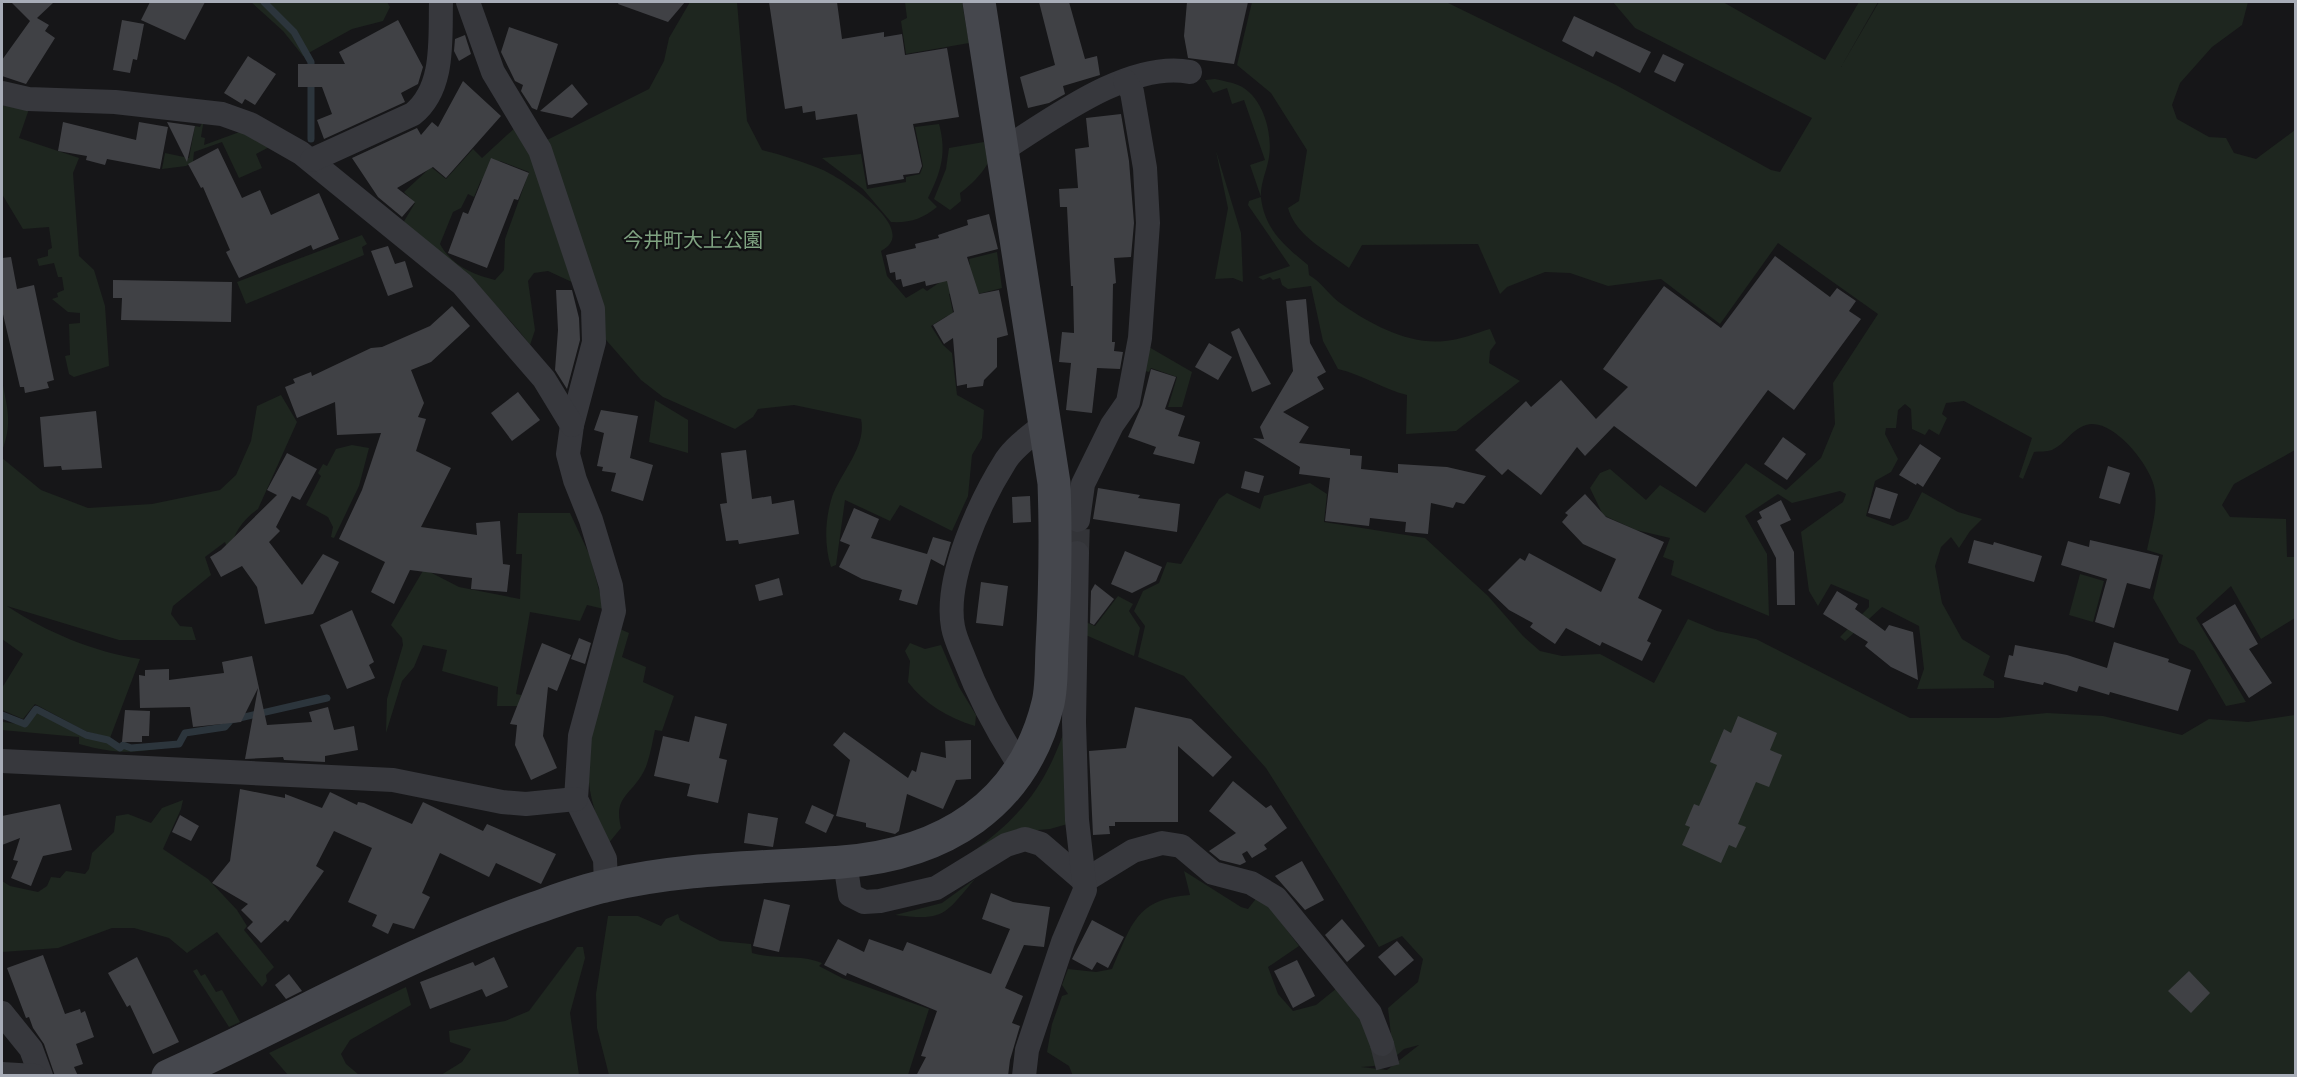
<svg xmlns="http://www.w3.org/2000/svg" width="2297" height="1077" viewBox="0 0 2297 1077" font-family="Manrope,'Noto Sans JP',sans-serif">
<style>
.green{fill:#1e261f;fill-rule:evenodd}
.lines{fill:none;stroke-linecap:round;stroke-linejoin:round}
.stream{stroke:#2c353c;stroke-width:7}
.building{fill:#404145}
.street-tunnel{stroke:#333438;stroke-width:24;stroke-dasharray:24 12;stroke-linecap:butt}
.street{stroke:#37383d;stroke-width:24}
.secondary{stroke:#45474d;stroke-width:33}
.labels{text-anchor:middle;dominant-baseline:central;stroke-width:4.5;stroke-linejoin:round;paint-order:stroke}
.park-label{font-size:20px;fill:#7fa381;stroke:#111113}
</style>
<rect width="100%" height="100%" fill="#161618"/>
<g class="green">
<polygon points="251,2 387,2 390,7 383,21 352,29 303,56 283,31"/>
<path d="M690,2h47l10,119 15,29c20,5 42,12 61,20 20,9 99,60 58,81l6,25 19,22 17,-10 4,3c15,-10 27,-19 43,-26l-1,-6 28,-7 5,36 -28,7 -2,-7 -23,6 9,41 -11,-19 -16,10 12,19 9,8 5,42 27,15 -2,28 -10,17 -4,41 -16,35 -52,-26 -10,16 -45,-21 -9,65 -5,2c-7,-22 -6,-48 1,-70 9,-25 35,-51 29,-78l-67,-14 -36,4 -5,8 -18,12 -72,-32 -22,-17 -41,-47 -59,-190 108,-54 15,-28 5,-23z"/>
<polygon points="905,2 962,2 969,43 906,54 901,21 907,18"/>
<path d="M1252,2h194l170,83 155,85 9,2 32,-54 -177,-90 -22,-26h110l102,58 34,-58h19l-37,65 38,-65h369l-6,23 -30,22 -32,36 -8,22 5,14 32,18 17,1 8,15 22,6 39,-29v320l-61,34 -12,21 8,12 56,2 1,38h8v61l-34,21 -30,-53 -35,32 50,84 -20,4 -32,-55 -15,-8 -26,-45 10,-43 -16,-5c4,-20 12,-43 7,-64 -5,-22 -42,-69 -68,-61 -14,4 -21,19 -34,25 -5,2 -13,1 -18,2l-11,27 -4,-2 13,-39 -68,-37 -18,2 -4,11 5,4 -8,17 -10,-6 -4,6 -13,-6 -1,-20 -6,-5 -7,6 -2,18h-10l-1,6 13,25 -7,13 -16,9 -9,35 27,10 15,-7 14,-27 36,20 24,7 -12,12 -11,17 -8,-11 -10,10 -6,19 7,37 20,36 28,17 -7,19 11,6v7l-77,1 7,-20 -5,-43 -37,-19 -37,34 -5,-4 29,-30v-7l-38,-16 -13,22 -9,-15 -8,-59 42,-30 3,-8 -6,-3 -48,12 -14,-9 -33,22 22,38 2,62 -98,-41 3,-14 -11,-4 7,-19 -34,-8 -33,-15 -13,-27 10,-15 10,-4 36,31 14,-15 45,28 41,-50 40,27 35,-32 14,-34 -2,-41 45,-69 -100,-71 -58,81 -59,-45 -53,7 -38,-13 -25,-1 -38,15 -7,7 -22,-50 -116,1 -13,23c-22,-17 -53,-32 -61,-60l11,-7 8,-51 -36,-57 -34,-28z"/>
<path d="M1215,79c8,2 16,3 23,6 25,10 35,49 31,72 -2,14 -9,26 -8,41 4,32 24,48 47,67l1,10c14,8 20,21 34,30 29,20 66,40 102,36 15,-1 31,-8 45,-12l6,14 -6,8 -1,12 31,18 -64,50 -50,3 1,-39c-24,-6 -44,-20 -69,-26l-15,-28 -12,-55 -23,3 -6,-4 -2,-7 -7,2 -3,-3 -7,3 -5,-3 32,-11 -42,-61 1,-4 12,-4 -11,-32 15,-5 -21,-60 -12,4 -5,-16 -14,5 -8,-13z"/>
<polygon points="2,100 29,109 19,138 79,158 73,173 79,256 94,270 105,306 109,366 74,377 69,374 65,356 70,355 69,324 80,323 80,313 68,312 52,299 58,297 57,293 64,290 62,277 58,277 54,263 39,266 37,259 48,256 48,250 52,248 49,227 23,229 2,194"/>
<polygon points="204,119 201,137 205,138 204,145 245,130 273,145 256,154 262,168 239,178 222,142 194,152 193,162 186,166 162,169 165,153 189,158 195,126 200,127"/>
<path d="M939,124c8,29 2,48 -11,74l9,9c-15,12 -27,16 -46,15l-28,-33 -41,-31 39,-4 6,35 39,-7v-5l14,-3 3,-8 -8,-39z"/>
<path d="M518,125l19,27 37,131 -26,-12 -14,2 -6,8 7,49 -5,15c-34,-47 -84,-81 -130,-117l15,-25 -11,-11 27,-25 15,12 27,-30 9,9zM500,161l29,11 -24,67 -1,31 -9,10c-23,-6 -43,-14 -55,-36l13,-32 8,-4 7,-14 6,3 7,-17 4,2 10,-9z"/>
<path d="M984,142l4,21c-8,13 -16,21 -28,30l1,8 -11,9 -16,-11 12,-30 3,-21z"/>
<polygon points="1216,151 1241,233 1243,282 1233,278 1215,279 1228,208"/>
<polygon points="362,235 367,244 362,247 364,255 246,304 237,282"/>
<polygon points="1142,343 1192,372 1182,407 1168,407 1177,377 1151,368 1149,372 1138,369"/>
<path d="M2,380c5,29 11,42 0,71z"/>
<path d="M281,395l16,27 -39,87c-16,11 -24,24 -29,43l-4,-10 -20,15 6,18 -38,31 -2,8 9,12 12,1 4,13h-77l-112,-34c39,26 87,46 133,53l-30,79 -25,-7 -50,-27 -12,15 -21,-9v-22l21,-34 -21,-15v-181l39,32 47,18 64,-4 68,-14 16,-15 15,-34 6,-35z"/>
<polygon points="655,400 688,420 688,453 649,442"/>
<polygon points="352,445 369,448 359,486 334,538 331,537 333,527 328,517 306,505 321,476 318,473 323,464 327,466 336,449"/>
<path d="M1310,483l17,11 -3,28 101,16 63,58 35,40 17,15 22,5 38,-2 54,29 34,-64 29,12 39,8 154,79h88l49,-5 56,3 79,19 27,-16 39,3 47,-7v360l-1222,1 -4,-10 -22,-14 5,-28 10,-28 6,-2 -6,-9 6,-16 28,3 16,-3c20,-44 23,-70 78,-74l-6,-24 57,36 7,2 10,-13 14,14 27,36 -31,21 10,27 15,17 23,-6 21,-17 55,56 -4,-36 30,-26 5,-23 -21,-23 -23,11 -113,-179 -82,-92 -46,-19 7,-31 -11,-15 9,-20 16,-8 8,-21 14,2 38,-65 8,-6 33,16 4,-13zM1419,1045l-32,25 -26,-3 25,-2 18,-16z"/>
<polygon points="518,513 570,513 590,556 604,609 587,605 580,621 530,612 516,694 521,695 520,706 497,706 498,687 442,671 447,650 423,645 414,667 402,681 386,733 387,699 403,645 402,638 391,625 424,569 459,587 520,599 522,554 516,554"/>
<polygon points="2080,574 2104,581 2093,622 2069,615"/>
<polygon points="1118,596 1133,604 1129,611 1140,628 1134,656 1081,633 1081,620 1095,626"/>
<path d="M620,629l9,4 -7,24 24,10 -3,15 31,14 -12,35 -7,-1c-3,13 -5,29 -11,41 -13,25 -31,25 -23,57l-14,17c-7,-20 -16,-41 -18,-62 -5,-52 20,-104 31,-154z"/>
<path d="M910,643l15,6 16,-4 18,42 17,28 -1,11c-27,-8 -50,-22 -67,-44l2,-21 -5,-10z"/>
<path d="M36,710l50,26 21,5 12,8 4,-4 8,4 32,-1c-34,6 -51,5 -84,-4v-7l-77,-7 1,-8 23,3z"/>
<path d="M1070,714l1,109 -21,6 -34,3 -45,21c56,-41 78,-73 99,-139z"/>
<polygon points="183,800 181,809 163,849 208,879 237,910 247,926 244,930 274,967 266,975 267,981 262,987 217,932 187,953 169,938 134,928 112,928 58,948 2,952 2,881 10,886 38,892 47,886 51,877 60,878 66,871 85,874 89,869 92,853 114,832 116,816 128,814 151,823 162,808"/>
<path d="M975,879c-31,36 -30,42 -80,36l47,-12z"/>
<path d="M678,914l2,6 40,21 31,3 1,9c25,7 50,1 70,10l-3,3 23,12 87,31 -21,66h-299l-12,-47 -1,-34 12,-78h30l23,10 5,-7z"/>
<polygon points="577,947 583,947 585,958 570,1013 579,1075 441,1075 462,1062 471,1049 450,1042 449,1031 505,1021 529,1011"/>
<polygon points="197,969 201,976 205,974 216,992 222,990 240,1022 229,1027 193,971"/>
<polygon points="406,987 411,1005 350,1040 341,1054 346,1064 359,1075 288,1075 269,1053"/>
</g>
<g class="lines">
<g class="stream">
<polyline points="264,2 294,32 311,62 311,139"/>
<polyline points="2,715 25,724 36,709 86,735 108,740 120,748 123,745 131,748 179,744 185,733 225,727 231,720 327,698"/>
</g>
</g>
<g class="building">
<polygon points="11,2 54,2 37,18 49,25 45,31 55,38 26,84 2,76 2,60 30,21"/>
<polygon points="150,2 205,2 185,40 141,20"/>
<polygon points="619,2 685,2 668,22 618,4"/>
<polygon points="769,2 837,2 842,39 884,32 884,37 902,34 905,55 947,48 959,117 913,124 922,166 919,173 903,175 904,179 868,185 857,114 816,120 815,111 803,113 802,106 785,109"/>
<polygon points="1039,2 1069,2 1085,59 1097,56 1100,75 1063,86 1065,94 1049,103 1028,108 1020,77 1055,65"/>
<polygon points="1187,2 1248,2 1234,64 1188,58 1184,36"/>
<polygon points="1574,16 1651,52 1640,73 1596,51 1593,57 1562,41"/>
<polygon points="122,20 144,24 137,60 133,59 130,73 113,70"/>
<polygon points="398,20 423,67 418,84 401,93 405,102 324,139 317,120 332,114 322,87 298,87 298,64 345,64 339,52"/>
<polygon points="509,27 558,44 537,110 532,108 521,91 523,85 515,81 501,52"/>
<polygon points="465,35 471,54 459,61 454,51 455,39"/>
<polygon points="1663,54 1684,64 1675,82 1654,72"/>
<polygon points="248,56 276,74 255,105 245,99 242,104 224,93"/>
<polygon points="463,81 501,116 446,178 433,167 397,188 415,202 402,217 378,197 352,158 417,128 421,135 432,122 438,127"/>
<polygon points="572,84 588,104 572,118 540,111"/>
<polygon points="1121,114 1129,161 1134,223 1131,257 1114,258 1116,283 1113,284 1112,342 1115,342 1114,351 1123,352 1120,369 1097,368 1092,413 1066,410 1071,363 1059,362 1062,332 1074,333 1073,286 1071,286 1067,207 1060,207 1059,189 1078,188 1075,149 1089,147 1086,118"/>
<polygon points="63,122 136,140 139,122 168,127 160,169 107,159 105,165 86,160 87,156 58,151"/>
<polygon points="167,122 195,126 187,162"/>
<polygon points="218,148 242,198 260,190 271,215 319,193 339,239 313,250 311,245 239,278 226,252 230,250 203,187 201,188 188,164"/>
<polygon points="491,158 529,173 518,200 514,199 487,268 448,253 463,212 468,214"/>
<polygon points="989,214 998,249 967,257 979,294 999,290 1008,335 997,338 997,367 984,380 983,386 967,388 967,384 957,386 953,338 944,344 933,325 954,312 947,281 926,286 925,281 903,287 901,279 896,280 895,272 890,273 886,255 916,248 915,244 939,238 938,235 968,225 967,220"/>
<polygon points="388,246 395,264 405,261 413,287 388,296 371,251"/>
<polygon points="1775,256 1830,297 1837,288 1856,301 1849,311 1861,319 1794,410 1768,390 1696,487 1614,426 1585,456 1577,447 1541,495 1508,469 1502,475 1475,450 1526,401 1531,407 1561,380 1596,419 1628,387 1603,369 1664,286 1721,328"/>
<polygon points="11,257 17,289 34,285 54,380 47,382 49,388 25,393 24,387 20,387 2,310 2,258"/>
<polygon points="113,280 232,282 231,322 121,320 122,298 113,298"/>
<polygon points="556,290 572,290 579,318 580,340 567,389 555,370 558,330"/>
<polygon points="1306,299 1310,343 1326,372 1317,377 1324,389 1283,412 1309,427 1299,443 1350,449 1350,455 1362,456 1361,469 1398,473 1398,464 1447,467 1486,476 1464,504 1456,502 1453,508 1431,503 1428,534 1405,532 1406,522 1370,518 1369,526 1325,521 1330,478 1299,474 1300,467 1253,438 1264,439 1260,427 1293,371 1286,301"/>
<polygon points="452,306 470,326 431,362 411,370 424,403 418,417 426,419 416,451 451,468 421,527 477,535 476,523 500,521 503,564 510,565 507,592 471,589 472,578 410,570 394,604 371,592 385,562 339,539 362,490 381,433 337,435 335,402 297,418 285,387 295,383 293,379 311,372 312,376 371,348 382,347 430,326"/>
<polygon points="1239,328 1271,384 1252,392 1231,332"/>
<polygon points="1209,343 1232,357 1218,380 1195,367"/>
<polygon points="1151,369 1176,377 1165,409 1185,416 1178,436 1200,442 1194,464 1153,454 1156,447 1128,437 1142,405"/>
<polygon points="518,392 540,420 512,441 491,413"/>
<polygon points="601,410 638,416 630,458 653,465 643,501 611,491 616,473 602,471 603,467 597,466 604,433 594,430"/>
<polygon points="96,411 102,468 62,470 61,466 44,467 40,417"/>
<polygon points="1783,437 1806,454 1787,480 1764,464"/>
<polygon points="1920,444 1941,458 1923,487 1917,483 1916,485 1899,475"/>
<polygon points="746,450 752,499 771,496 772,504 794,500 799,534 739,544 738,540 726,541 720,504 727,503 721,453"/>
<polygon points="287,453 317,469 300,500 292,496 276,527 280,531 269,542 302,585 323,554 339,562 313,614 265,624 257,587 242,566 221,577 210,557 221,550 277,495 267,490"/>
<polygon points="2108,466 2130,473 2120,504 2099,498"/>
<polygon points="1245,471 1264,476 1259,493 1241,488"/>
<polygon points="1876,487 1898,494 1890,519 1868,513"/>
<polygon points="1098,488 1140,495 1138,498 1180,504 1177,532 1093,519"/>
<polygon points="1585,494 1606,517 1664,542 1638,598 1662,610 1647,641 1651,643 1642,661 1602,642 1600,646 1566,628 1555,644 1530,627 1533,623 1509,610 1488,590 1520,558 1525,561 1529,553 1601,592 1616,559 1583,544 1562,522 1568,515 1565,513"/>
<polygon points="1030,496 1031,522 1013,523 1012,497"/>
<polygon points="1781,500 1791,520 1780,525 1794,552 1795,605 1777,605 1776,558 1757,521 1762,518 1759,512"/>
<polygon points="854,508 879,519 871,538 927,554 933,537 951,542 944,566 931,559 917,605 899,600 902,590 862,579 839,567 850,545 840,541"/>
<polygon points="1974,540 1993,545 1994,542 2042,556 2034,582 1968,563"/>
<polygon points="2090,540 2159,556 2150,589 2127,583 2114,628 2095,622 2107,579 2061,565 2068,541 2089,547"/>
<polygon points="1125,551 1162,567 1156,581 1132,593 1111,584"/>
<polygon points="779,578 783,595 759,601 755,585"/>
<polygon points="981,582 1008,586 1003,626 976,623"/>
<polygon points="1095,584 1114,599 1094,625 1090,623 1091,591"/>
<polygon points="1837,591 1858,604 1855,609 1885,631 1889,625 1913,632 1918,680 1891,667 1865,646 1868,642 1823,614"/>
<polygon points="2235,604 2258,644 2249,649 2272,683 2249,698 2202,624"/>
<polygon points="352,610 374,662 369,665 375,678 347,689 320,625"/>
<polygon points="579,638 591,643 585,664 571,659"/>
<polygon points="2114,642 2169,659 2168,662 2191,670 2178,711 2110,692 2109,695 2079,686 2077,692 2044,682 2043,685 2004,677 2009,655 2013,656 2015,645 2067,655 2107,668"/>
<polygon points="542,643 571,655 557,691 548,687 543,736 557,768 531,780 515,745 517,725 510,724"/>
<polygon points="252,656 267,725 312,722 309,712 328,707 334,730 354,726 358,750 325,756 325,762 284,760 283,757 245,759 258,688 241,722 193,727 190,707 140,708 139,675 145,676 145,670 169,669 169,680 224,673 222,662"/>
<polygon points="1135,707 1191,719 1232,757 1213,777 1178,746 1178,822 1115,822 1115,826 1109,826 1110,834 1093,835 1089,751 1126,748"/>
<polygon points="125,710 150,711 149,736 142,736 142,742 122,742"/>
<polygon points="695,716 727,724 719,758 727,760 718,803 687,796 690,784 654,776 663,736 689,742"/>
<polygon points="1738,716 1777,733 1770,750 1782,755 1769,787 1756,782 1738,824 1746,827 1736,848 1729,845 1721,863 1682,845 1690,827 1685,825 1694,804 1699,806 1717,765 1710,762 1724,729 1731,733"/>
<polygon points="844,732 908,778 912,770 916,772 921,752 946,758 945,741 971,740 971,779 956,780 943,809 907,794 899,831 895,834 866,827 866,823 836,816 850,760 833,745"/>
<polygon points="1233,781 1266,808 1271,805 1287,828 1264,845 1267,849 1252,858 1247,851 1242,854 1246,862 1240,865 1220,860 1209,851 1236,833 1209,811"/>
<polygon points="240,789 285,798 285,794 322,808 330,792 357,805 358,802 364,803 412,824 423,802 483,831 487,824 556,854 541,884 496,863 489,877 440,853 422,893 430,897 414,929 393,923 388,934 372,926 377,915 348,902 372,848 334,831 316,866 324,871 288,922 285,920 261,943 247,928 253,922 241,910 248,904 212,883 230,861"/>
<polygon points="60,804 72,850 43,856 31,886 11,878 18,861 13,860 20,838 2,845 2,816"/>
<polygon points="812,805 834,815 826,833 805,823"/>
<polygon points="748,813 778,818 773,847 744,843"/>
<polygon points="180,815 199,826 191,841 172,832"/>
<polygon points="1302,861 1324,900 1305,910 1275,876"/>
<polygon points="991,893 1013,902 1050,907 1044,947 1024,945 1005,988 1023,996 1012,1023 1020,1026 1010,1060 1008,1076 916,1076 926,1057 921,1056 937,1011 847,973 846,976 824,965 838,939 864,952 869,939 903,951 907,942 991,974 1010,929 982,919"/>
<polygon points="764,899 790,905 779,952 753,946"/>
<polygon points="1342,919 1365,946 1347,962 1325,935"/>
<polygon points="1092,920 1124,937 1108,968 1097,962 1092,970 1072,959"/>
<polygon points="1397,941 1414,960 1395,976 1378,957"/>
<polygon points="43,955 65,1014 80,1009 81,1013 85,1011 94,1037 76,1044 83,1064 74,1067 78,1076 55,1076 44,1044 33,1028 29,1017 26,1018 7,968"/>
<polygon points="137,957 179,1042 153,1054 130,1005 127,1007 108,973"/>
<polygon points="494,957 508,987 486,997 482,989 430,1009 420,982 473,962 475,966"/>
<polygon points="1297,960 1315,996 1293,1008 1274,971"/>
<polygon points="2189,971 2210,993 2191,1013 2168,991"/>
<polygon points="289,974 302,991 286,999 275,985"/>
</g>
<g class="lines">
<g class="street-tunnel">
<polyline points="1077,553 1078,520"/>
<polyline points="1382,1044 1390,1076"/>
</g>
<g class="street">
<polyline points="468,2 493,72 540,150 593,309 594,342 572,425 568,454 575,480 591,520 611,586 614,611 580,736 576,799 605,859 606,885"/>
<polyline points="2,93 28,99 115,102 222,114 250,124 301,153 462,284 544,379 572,425"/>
<path d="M1003,150c49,-31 127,-90 187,-78"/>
<path d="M312,160l101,-46c32,-26 27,-74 28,-112"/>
<polyline points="1078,520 1083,484 1112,425 1128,402 1140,338 1148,223 1145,168 1132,92 1125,81"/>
<polyline points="2,761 393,780 502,802 526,804 576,799"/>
<path d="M1021,767c-24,-35 -42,-70 -57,-109 -4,-10 -9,-20 -11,-31 -9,-48 27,-126 53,-167 10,-15 27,-26 40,-37"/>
<polyline points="845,862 850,895 864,902 880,901 936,888 1006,845 1025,839 1041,844 1084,881"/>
<polyline points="1084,881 1133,851 1162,843 1181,846 1213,873 1251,883 1276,898 1370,1013 1382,1044"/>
<polyline points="2,1013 31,1049 41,1076"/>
<polyline points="2,1074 35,1076"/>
<polyline points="1024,1076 1027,1050 1063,942 1085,890 1077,820 1074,722 1077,553"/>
</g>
<path class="secondary" d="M168,1076c123,-55 240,-124 367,-168 23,-8 46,-17 70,-22 78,-19 158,-18 237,-24 101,-8 181,-56 206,-159 4,-17 3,-37 4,-55 3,-55 4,-110 2,-165l-75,-481"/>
</g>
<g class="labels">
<g class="park-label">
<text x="693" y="239">今井町大上公園</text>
</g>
</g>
<rect width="2297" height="1077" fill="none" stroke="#a8adb8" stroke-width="6"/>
</svg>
